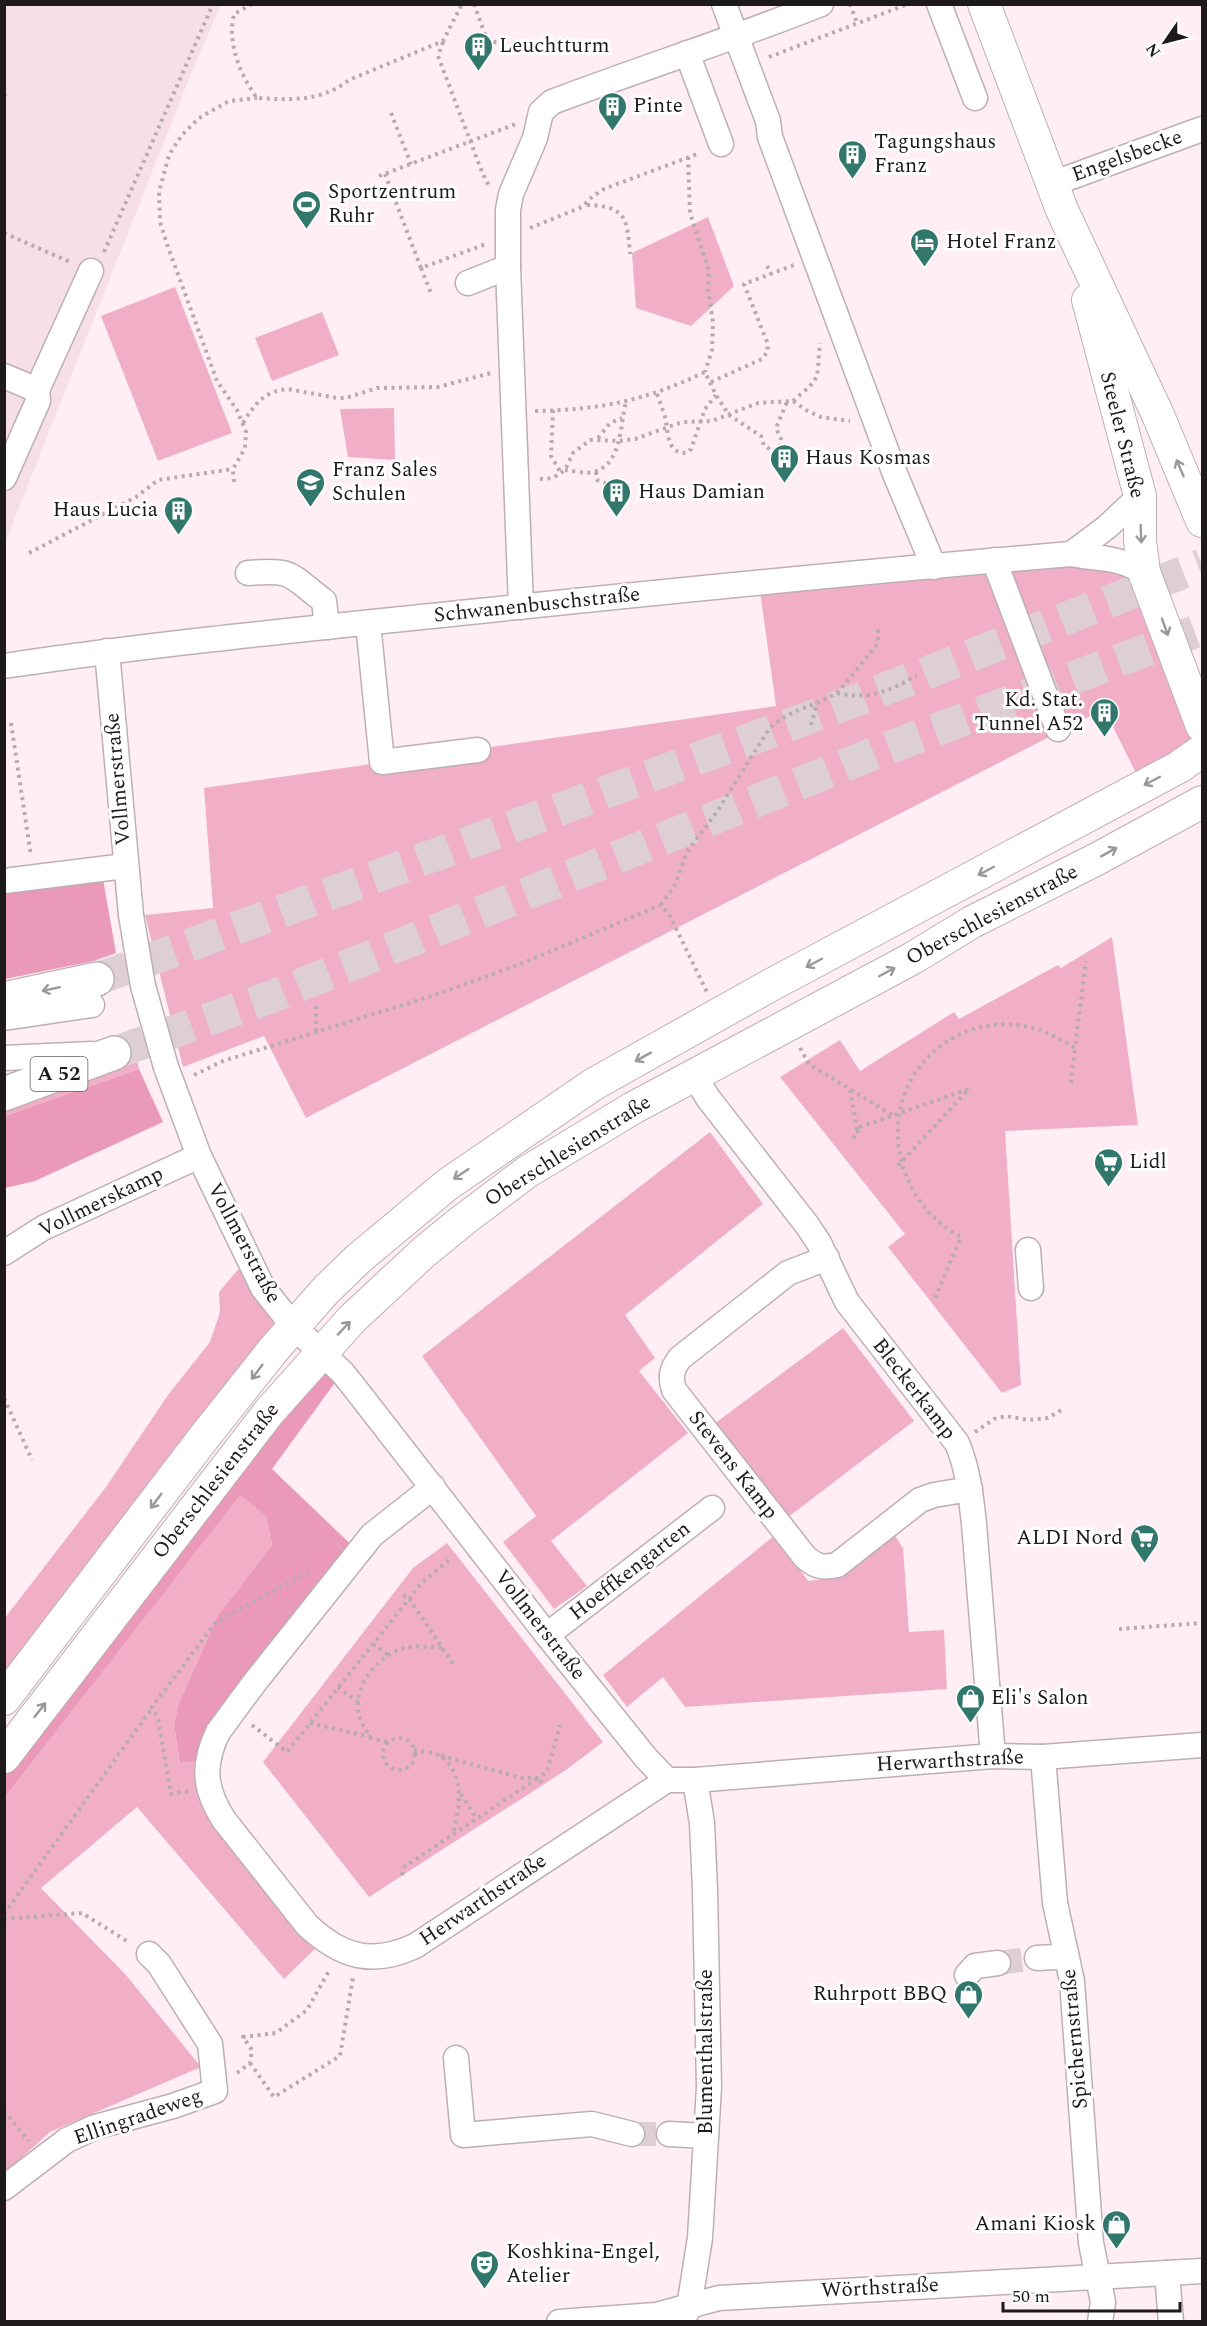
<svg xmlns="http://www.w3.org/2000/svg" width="1207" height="2326" viewBox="0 0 1207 2326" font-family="Spectral,serif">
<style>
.built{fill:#f6dfe7}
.green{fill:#f1aec7}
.forest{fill:#eb99b9}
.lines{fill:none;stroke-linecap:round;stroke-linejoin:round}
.minor-tunnel{stroke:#ddcfd4;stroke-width:24;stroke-dasharray:24 12;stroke-linecap:butt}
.highway-tunnel{stroke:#ddcfd4;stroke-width:33;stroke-dasharray:33 16;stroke-linecap:butt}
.minor-casing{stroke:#bdafb4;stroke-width:27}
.major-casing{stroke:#bdafb4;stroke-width:34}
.highway-casing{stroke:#bdafb4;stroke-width:36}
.path{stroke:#b7abaf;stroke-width:4;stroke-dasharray:3 4.5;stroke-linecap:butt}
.minor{stroke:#fff;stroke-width:24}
.major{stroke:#fff;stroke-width:32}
.highway{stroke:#fff;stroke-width:33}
.minor-bridge-casing{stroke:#bdafb4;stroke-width:27;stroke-linecap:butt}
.minor-bridge{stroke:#fff;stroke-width:24}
.oneway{stroke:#9a9898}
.labels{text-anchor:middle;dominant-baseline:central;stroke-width:6;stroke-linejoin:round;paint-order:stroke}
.shield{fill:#fff;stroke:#625e5f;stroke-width:1.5}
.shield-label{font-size:20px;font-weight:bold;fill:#1e191a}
.poi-label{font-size:21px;fill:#1e191a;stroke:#fff;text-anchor:start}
.street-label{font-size:21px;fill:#1e191a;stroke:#fff}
</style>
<rect width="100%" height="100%" fill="#ffeff5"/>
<polygon class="built" points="5,5 221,5 191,74 5,543"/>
<g class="green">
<polygon points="708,217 734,286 691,326 636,308 632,253"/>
<polygon points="175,287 232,433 158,461 101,316"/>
<polygon points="322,312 339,355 272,381 255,338"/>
<polygon points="394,408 395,460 348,457 340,409"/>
<polygon points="1126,561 1202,730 1141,783 1104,709 306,1118 264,1036 183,1067 145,915 213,908 204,788 776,706 759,584"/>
<polygon points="1112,937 1138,1125 1005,1131 1021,1385 1002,1393 888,1247 905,1234 780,1077 840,1040 860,1071 954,1012 959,1019 1058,965 1061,968"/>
<polygon points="137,1061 139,1069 5,1116 5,1109"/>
<polygon points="710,1132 763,1204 625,1315 655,1358 639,1371 688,1433 551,1541 587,1586 554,1609 503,1542 536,1516 422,1356"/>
<polygon points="247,1259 293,1327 5,1696 4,1619 106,1487 168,1395 210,1342 220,1312 219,1292"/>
<polygon points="843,1328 914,1421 787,1518 714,1424"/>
<polygon points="240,1494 266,1516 272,1545 218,1615 178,1705 174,1725 180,1763 207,1760 206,1783 320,1944 284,1979 137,1807 41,1888 126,1975 201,2067 50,2132 5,2173 5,1797"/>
<polygon points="892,1531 903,1548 909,1632 944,1630 947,1689 685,1707 663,1677 627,1707 603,1675 775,1535 808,1581 824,1579"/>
<polygon points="447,1543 603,1742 566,1770 369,1897 263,1762 413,1568"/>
</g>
<g class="forest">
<polygon points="103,879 116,953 94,961 5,979 4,890"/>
<polygon points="139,1069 163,1122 35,1181 5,1188 5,1116"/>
<polygon points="321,1354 342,1373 272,1469 360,1553 207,1760 180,1763 174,1725 178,1705 218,1615 272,1545 266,1516 240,1495 5,1797 4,1759"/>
</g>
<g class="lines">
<g class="minor-tunnel">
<polyline points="998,1963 1037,1958"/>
<polyline points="632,2134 669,2134"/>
</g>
<g class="highway-tunnel">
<polyline points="97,979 857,700 1202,565"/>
<polyline points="114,1053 271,997 875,753 1202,629"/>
</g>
<defs>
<g id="minor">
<polyline points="724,4 768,121 770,137 895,474 934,567"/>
<polyline points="939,4 975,98"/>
<polyline points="687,53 721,144"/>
<polyline points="1052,184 1202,129"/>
<polyline points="468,283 508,267"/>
<polyline points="4,376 37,390 91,271"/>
<polyline points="4,478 38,401 37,390"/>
<polyline points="1071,554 1107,527 1140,496"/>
<polyline points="994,560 1058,729"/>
<path d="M248,573c47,-4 41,2 76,28l3,26"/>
<path d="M521,607l-13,-340v-57l3,-16 24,-56 6,-26 11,-10c90,-34 181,-63 269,-98"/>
<polyline points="368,623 382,762 478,750"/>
<polyline points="107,651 131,915"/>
<path d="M4,666c155,-23 311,-38 466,-54 200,-21 400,-41 601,-58 14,3 28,3 42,6 12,2 21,7 31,12"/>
<polyline points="4,881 125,866"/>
<polyline points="4,1018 92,1005"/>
<polyline points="4,1058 92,1054"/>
<polyline points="166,1067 199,1156 263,1288 294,1327 342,1372 354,1387 547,1635 646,1758 667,1780"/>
<path d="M694,1075l14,23 99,127 12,18 28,59 110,141c11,26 14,53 17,81l19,232"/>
<polyline points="1028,1250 1031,1288"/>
<polyline points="4,1253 43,1228 199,1156"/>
<path d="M827,1258l-39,15 -108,85c-9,12 -10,19 -6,32l131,167c11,10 18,11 32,8l83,-65 14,-5 36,-6"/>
<path d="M433,1487l-61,48 -117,147 -37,50c-16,33 -14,57 6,88l83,105c34,32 65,41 108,21l252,-166h28l298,-24 50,1 159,-12"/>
<polyline points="547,1635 712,1508"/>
<polyline points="1043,1757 1055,1903 1072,1981 1091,2243 1103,2302 1100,2322"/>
<polyline points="1037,1958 1055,1957 1066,1953"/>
<polyline points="967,1975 975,1966 998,1963"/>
<polyline points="456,2058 463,2135 592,2124 632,2134"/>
<polyline points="669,2134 706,2136"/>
<polyline points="4,2188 67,2140 95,2127 173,2106 215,2091 210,2044 159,1964 149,1954"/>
<polyline points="1167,2273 1171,2322"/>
<polyline points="684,2318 689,2307 700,2238 709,2087 705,1890 702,1823 695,1780"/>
<polyline points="559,2322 656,2315 719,2298 1202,2271"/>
</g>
<g id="major">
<polyline points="984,4 1062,210 1158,415 1202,521"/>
<polyline points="1088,300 1140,496 1140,541 1144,572 1202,726"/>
<polyline points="4,1699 205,1436 274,1349 326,1290 358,1259 448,1184 594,1084 769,986 1179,767 1202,751"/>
<polyline points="4,1757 269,1412 352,1319 424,1252 462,1221 527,1172 633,1108 913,958 972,922 1095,860 1202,802"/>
</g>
<g id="highway">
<polyline points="4,999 97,979"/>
<polyline points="4,1094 114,1053"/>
</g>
</defs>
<use href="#minor" class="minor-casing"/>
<use href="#major" class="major-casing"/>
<use href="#highway" class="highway-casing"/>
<g class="path">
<path d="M252,4l-18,10c-7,29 6,61 23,84 34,2 64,4 92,-18l94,-39 19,-37"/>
<polyline points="474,4 487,40 502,44"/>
<polyline points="850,4 857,23"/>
<polyline points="443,42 438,56 482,172 489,186"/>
<polyline points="769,57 908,4"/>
<polyline points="4,96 7,89"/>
<polyline points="391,113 411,164"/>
<polyline points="688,157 690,213 709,271 708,290 713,322 712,350 705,372"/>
<polyline points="385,174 421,268 486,244"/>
<polyline points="379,176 516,124"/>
<path d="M587,205c40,1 40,14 43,49"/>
<polyline points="530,228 582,207 593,196 604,189 700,153"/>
<polyline points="4,233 70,262"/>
<polyline points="104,252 213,4"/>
<polyline points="767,266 771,274"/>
<polyline points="421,268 432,296"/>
<polyline points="711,382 762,359 768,351 767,342 744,284 794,265"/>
<path d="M657,394c3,9 7,18 9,27 2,14 2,33 21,32l4,-4 14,-40 11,-14"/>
<path d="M793,401c30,-26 23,-19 27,-58"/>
<polyline points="553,410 551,456 561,473"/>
<path d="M535,411c66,-1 112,-11 170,-39l11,23 13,20 32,21 3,10 9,5 7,-3 1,-9 -5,-11 11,-26"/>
<path d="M243,423c12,-19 21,-32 45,-34l49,9h9l31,-10 61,-1 53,-14"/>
<polyline points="598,438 610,423 622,418"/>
<path d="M565,470c9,1 21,4 29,2 28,-8 26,-47 32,-70"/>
<polyline points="596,472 597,480 608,484 611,490"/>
<polyline points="540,479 553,478 565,470 573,453 590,440 619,441 635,439 682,422 712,421 758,403 793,401 806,410 821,417 850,421"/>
<polyline points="234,482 233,469 245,448 246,432 237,410 217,381 168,247 160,222 159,192 169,155 182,135 199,118 229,101 257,98"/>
<polyline points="29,553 136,497 158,480 233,469"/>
<path d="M837,693c33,7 51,-1 80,-18"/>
<polyline points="11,723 31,856"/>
<polyline points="811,725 817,703 837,693 850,678 878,643 878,629"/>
<path d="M661,905l13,-18 13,-35 29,-39 53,-84c15,-14 29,-19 48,-26"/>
<polyline points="316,1006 316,1032"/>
<polyline points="800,1048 809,1064 892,1115"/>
<polyline points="194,1075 223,1061 441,993 523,963 661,905 670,916 707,992"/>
<polyline points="1071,1083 1075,1048"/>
<polyline points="850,1090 857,1128 852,1129"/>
<polyline points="853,1138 858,1134 857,1128 969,1089 895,1169"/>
<path d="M935,1298l26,-61c-82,-44 -87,-164 2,-204 19,-9 45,-11 66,-6 17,4 31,12 46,21l11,-87"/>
<polyline points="4,1398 32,1460"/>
<polyline points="975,1432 994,1419 1006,1416 1029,1420 1048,1418 1063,1409"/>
<polyline points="403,1595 409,1598 453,1664"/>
<polyline points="1119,1629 1202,1623"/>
<polyline points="373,1644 388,1655"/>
<polyline points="338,1687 358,1702"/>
<polyline points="310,1723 371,1737"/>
<polyline points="252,1725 287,1752 421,1584 451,1558"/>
<circle cx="399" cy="1754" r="16"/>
<path d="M387,1742l-16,-4c-6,-10 -13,-19 -13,-30 -2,-28 26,-57 51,-61 11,-1 23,0 34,1"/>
<path d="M414,1750c8,2 22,2 28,7 23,18 18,52 11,76"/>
<polyline points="441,1756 522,1778 538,1778 547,1772 560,1725"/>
<polyline points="188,1791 171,1794 158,1719 152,1707 216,1622 307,1573 312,1575"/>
<polyline points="461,1794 477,1819"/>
<polyline points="402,1875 404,1867 538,1778 542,1783"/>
<polyline points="4,1914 152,1708"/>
<polyline points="4,1919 82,1913 130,1943"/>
<polyline points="250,2063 274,2097 340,2056 353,1977"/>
<polyline points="237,2073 250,2063 252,2050 243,2037 276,2033 307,2010 330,1969"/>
<polyline points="4,2111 29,2141"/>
</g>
<use href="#minor" class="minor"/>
<use href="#major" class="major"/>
<use href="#highway" class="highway"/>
<defs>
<polyline id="minor-bridge" points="131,915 143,986 166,1067"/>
</defs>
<use href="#minor-bridge" class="minor-bridge-casing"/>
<use href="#minor-bridge" class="minor-bridge"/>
</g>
<defs><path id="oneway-shaft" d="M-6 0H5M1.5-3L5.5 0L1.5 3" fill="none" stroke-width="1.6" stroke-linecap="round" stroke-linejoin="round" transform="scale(1.5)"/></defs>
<g class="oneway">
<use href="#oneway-shaft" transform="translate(1180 468) rotate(-113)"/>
<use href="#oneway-shaft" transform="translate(1141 534) rotate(88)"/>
<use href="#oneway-shaft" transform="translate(1165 627) rotate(70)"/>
<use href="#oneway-shaft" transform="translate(1152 781) rotate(152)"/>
<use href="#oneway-shaft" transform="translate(1109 852) rotate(-29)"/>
<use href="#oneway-shaft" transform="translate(986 871) rotate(152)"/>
<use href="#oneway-shaft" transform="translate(814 963) rotate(152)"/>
<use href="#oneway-shaft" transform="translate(887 972) rotate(-28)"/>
<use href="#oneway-shaft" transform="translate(51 989) rotate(168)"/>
<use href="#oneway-shaft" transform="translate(643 1057) rotate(151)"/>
<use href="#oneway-shaft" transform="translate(461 1174) rotate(146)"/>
<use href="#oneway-shaft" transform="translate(344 1328) rotate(-47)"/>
<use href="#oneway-shaft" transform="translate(257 1372) rotate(127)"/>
<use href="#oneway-shaft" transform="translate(156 1501) rotate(127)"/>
<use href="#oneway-shaft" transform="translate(40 1710) rotate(-52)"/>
</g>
<defs>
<symbol id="building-pin" viewBox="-11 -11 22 30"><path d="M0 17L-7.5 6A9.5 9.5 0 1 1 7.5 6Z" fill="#32776c" stroke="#fff"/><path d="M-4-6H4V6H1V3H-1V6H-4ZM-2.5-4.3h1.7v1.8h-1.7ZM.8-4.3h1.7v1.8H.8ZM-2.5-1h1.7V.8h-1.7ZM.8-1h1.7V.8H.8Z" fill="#fff"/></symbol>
<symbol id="stadium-pin" viewBox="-11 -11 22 30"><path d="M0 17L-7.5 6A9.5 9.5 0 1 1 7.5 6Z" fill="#32776c" stroke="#fff"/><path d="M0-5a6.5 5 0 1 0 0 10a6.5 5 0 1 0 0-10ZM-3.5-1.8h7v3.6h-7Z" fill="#fff"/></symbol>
<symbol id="hotel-pin" viewBox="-11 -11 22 30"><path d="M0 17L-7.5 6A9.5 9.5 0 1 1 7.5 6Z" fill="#32776c" stroke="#fff"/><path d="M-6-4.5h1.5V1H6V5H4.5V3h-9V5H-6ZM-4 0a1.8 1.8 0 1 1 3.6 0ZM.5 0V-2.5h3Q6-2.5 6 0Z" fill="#fff"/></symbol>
<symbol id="school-pin" viewBox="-11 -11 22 30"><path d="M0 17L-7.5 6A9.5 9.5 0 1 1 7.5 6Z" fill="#32776c" stroke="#fff"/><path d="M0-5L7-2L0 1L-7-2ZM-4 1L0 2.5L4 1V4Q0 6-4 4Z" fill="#fff"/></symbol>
<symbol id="supermarket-pin" viewBox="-11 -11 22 30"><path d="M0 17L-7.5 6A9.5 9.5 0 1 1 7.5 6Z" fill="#32776c" stroke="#fff"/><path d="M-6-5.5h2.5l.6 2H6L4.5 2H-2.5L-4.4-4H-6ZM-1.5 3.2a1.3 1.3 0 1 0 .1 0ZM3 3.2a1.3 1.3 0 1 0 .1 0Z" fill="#fff"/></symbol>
<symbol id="shop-pin" viewBox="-11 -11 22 30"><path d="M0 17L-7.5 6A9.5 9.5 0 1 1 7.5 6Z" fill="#32776c" stroke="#fff"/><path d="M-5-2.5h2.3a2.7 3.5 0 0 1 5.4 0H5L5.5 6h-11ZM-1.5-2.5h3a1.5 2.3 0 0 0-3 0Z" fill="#fff"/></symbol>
<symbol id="theatre-pin" viewBox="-11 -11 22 30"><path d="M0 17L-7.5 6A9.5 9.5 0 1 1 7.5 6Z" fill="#32776c" stroke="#fff"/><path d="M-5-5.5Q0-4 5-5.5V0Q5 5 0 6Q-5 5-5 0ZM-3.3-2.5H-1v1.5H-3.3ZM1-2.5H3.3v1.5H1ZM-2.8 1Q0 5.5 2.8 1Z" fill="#fff"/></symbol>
</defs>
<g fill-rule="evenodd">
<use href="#building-pin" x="462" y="30" width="33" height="45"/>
<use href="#building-pin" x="596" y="90" width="33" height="45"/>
<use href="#building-pin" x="836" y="138" width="33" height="45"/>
<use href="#stadium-pin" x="290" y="188" width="33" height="45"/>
<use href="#hotel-pin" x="908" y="226" width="33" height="45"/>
<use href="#building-pin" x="768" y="442" width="33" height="45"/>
<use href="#school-pin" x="294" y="466" width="33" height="45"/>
<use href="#building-pin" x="600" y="476" width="33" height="45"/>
<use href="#building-pin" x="162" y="494" width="33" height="45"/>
<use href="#building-pin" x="1088" y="696" width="33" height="45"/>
<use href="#supermarket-pin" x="1092" y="1146" width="33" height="45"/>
<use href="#supermarket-pin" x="1128" y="1522" width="33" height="45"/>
<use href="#shop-pin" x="954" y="1682" width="33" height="45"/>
<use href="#shop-pin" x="952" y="1978" width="33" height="45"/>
<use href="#shop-pin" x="1100" y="2208" width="33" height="45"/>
<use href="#theatre-pin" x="468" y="2248" width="33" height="45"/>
</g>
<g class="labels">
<rect class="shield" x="30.5" y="1057" width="57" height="34" rx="4.5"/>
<g class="shield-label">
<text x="59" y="1074">A 52</text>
</g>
<g class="poi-label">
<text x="499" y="46">Leuchtturm</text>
<text x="633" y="106">Pinte</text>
<text x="874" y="142">Tagungshaus<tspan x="874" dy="24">Franz</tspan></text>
<text x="328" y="192">Sportzentrum<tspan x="328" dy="24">Ruhr</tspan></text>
<text x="946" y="242">Hotel Franz</text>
<text x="805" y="458">Haus Kosmas</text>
<text x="332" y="470">Franz Sales<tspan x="332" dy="24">Schulen</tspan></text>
<text x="638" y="492">Haus Damian</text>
<text x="158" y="510" text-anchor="end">Haus Lucia</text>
<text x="1083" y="700" text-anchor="end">Kd. Stat.<tspan x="1083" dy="24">Tunnel A52</tspan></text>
<text x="1129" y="1162">Lidl</text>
<text x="1123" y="1538" text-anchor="end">ALDI Nord</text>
<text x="991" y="1698">Eli's Salon</text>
<text x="947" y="1994" text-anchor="end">Ruhrpott BBQ</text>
<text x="1096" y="2224" text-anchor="end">Amani Kiosk</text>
<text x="506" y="2252">Koshkina-Engel,<tspan x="506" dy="24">Atelier</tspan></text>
</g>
<g class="street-label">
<text transform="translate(1127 156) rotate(-20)">Engelsbecke</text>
<text transform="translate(1122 435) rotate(76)">Steeler Straße</text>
<text transform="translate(537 605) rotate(-6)">Schwanenbuschstraße</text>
<text transform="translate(118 779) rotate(-95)">Vollmerstraße</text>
<text transform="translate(992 915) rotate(-28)">Oberschlesienstraße</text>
<text transform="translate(568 1151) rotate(-32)">Oberschlesienstraße</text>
<text transform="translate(101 1202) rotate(-26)">Vollmerskamp</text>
<text transform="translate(244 1243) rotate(62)">Vollmerstraße</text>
<text transform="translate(914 1389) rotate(52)">Bleckerkamp</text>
<text transform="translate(733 1465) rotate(52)">Stevens Kamp</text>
<text transform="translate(216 1481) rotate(-52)">Oberschlesienstraße</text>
<text transform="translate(630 1571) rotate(-38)">Hoeffkengarten</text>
<text transform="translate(540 1625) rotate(52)">Vollmerstraße</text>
<text transform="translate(950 1761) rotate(-3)">Herwarthstraße</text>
<text transform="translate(483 1900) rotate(-34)">Herwarthstraße</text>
<text transform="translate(1075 2039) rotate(-95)">Spichernstraße</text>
<text transform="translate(706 2052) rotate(-90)">Blumenthalstraße</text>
<text transform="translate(138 2117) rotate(-19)">Ellingradeweg</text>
<text transform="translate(880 2288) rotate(-3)">Wörthstraße</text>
</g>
</g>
<rect width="1207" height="2326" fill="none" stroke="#1e191a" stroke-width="12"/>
<g transform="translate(1165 42) rotate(235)" stroke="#ffffff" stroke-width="4.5" paint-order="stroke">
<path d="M0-4.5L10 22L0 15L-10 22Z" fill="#1e191a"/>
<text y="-9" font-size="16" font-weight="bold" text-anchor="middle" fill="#1e191a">N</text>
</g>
<path d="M1003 2302v9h177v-9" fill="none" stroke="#1e191a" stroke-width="3"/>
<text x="1012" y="2302" font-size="18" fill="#1e191a" stroke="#ffffff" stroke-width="4.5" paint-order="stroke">50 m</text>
</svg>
